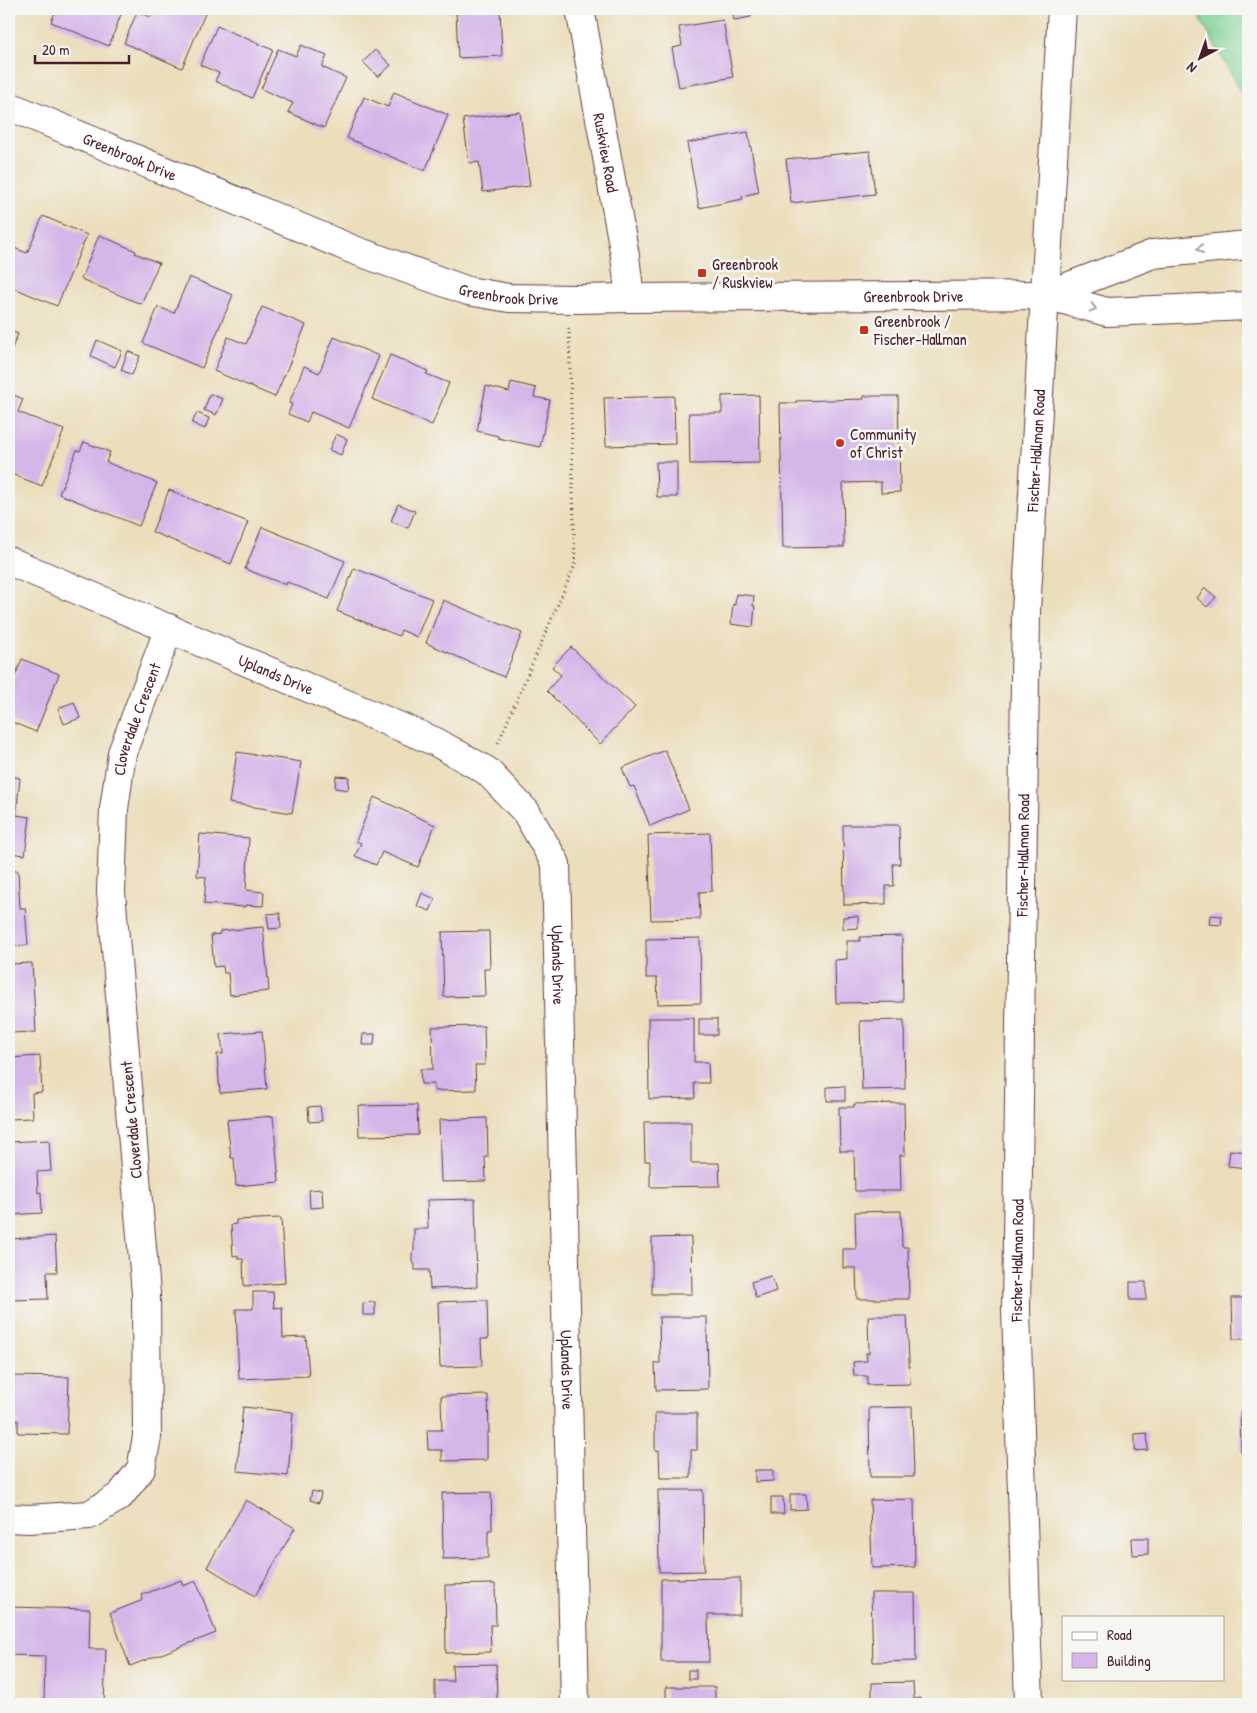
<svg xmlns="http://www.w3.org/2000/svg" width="1257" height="1713" viewBox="0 0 1257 1713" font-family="'Patrick Hand',sans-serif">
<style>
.green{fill:#7ad094;stroke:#627860}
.building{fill:#d4b6e9}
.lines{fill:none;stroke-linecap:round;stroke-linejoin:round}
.minor-casing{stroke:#623c41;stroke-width:30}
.major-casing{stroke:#623c41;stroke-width:30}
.highway-casing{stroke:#623c41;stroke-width:30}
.path{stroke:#623c41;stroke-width:3;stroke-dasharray:1 4;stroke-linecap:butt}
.minor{stroke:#fff;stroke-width:28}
.major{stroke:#fff;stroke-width:28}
.highway{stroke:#fff;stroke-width:28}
.oneway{stroke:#ae9aa0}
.poi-dot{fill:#c8321e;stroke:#f6f6f2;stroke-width:2}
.labels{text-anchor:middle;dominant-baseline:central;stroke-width:5;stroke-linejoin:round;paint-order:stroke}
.street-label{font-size:16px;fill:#4a1f2b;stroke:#f6f6f2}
.poi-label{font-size:16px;fill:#4a1f2b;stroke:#f6f6f2;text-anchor:start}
</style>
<rect width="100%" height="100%" fill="#f6f6f2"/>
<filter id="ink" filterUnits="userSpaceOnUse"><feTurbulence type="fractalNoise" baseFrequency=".02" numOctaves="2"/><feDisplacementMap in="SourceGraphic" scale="10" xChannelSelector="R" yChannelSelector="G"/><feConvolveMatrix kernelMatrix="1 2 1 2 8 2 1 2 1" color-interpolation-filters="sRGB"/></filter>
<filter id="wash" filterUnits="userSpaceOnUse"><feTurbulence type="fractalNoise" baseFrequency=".0096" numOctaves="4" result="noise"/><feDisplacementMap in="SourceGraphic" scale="20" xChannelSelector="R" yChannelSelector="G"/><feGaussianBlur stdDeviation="1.12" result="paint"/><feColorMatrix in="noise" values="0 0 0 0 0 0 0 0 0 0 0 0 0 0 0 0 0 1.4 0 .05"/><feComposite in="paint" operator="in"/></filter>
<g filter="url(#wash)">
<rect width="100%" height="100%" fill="#ebdebb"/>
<polygon class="green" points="1195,9 1248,9 1248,96 1243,96"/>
<g id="blocks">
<g class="building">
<polygon points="56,9 123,9 109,46 51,22"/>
<polygon points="145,9 207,9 182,68 124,43 137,12 151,17 153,12"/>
<polygon points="445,9 500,9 502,56 458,58 456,12 446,13"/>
<polygon points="665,9 688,9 688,10 666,14"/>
<polygon points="732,9 750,9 751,17 734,20"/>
<polygon points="723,20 733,77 679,87 672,48 682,46 679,27"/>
<polygon points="217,26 273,50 252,98 215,81 219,73 200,65"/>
<polygon points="301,45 327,56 322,67 346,78 324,128 288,112 293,103 261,89 278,49 296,56"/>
<polygon points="375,50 391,65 378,77 363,62"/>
<polygon points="394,92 448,115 425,171 347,138 364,97 388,107"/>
<polygon points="520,112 530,186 483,192 479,162 469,163 463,119"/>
<polygon points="748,132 759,192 742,196 743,199 699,208 687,143"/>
<polygon points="870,151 875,194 791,203 786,159"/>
<polygon points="43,216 87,235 57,306 9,286 9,246 27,253"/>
<polygon points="99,235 136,251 135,253 159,263 141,304 81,279"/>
<polygon points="189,277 233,295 202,368 143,343 158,307 174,313"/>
<polygon points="262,307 306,325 275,397 214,371 228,337 246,344"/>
<polygon points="9,330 18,334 10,353 9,353"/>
<polygon points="334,337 379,356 349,428 311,412 307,422 288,414 292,404 289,403 304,366 319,373"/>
<polygon points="97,340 122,351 115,367 91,356"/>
<polygon points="128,351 140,356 132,375 121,370"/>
<polygon points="390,355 428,371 426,374 449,383 432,425 372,399"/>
<polygon points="511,382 536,388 534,397 550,400 540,447 498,438 498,436 477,431 486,386 509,392"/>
<polygon points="9,393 23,399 18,412 64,430 42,486 9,473"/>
<polygon points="210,394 223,399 216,415 204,410"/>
<polygon points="759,395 760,463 690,464 689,413 722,413 722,396"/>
<polygon points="674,396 675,444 606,446 604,398"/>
<polygon points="864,396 898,396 900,492 881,493 881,482 843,483 844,547 783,548 780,403 796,403 796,401 864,399"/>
<polygon points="197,413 209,418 205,429 192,423"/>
<polygon points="336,434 347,439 341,455 329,450"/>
<polygon points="84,442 110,452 106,462 157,483 139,526 59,494 77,450 80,451"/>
<polygon points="656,462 677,462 677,497 657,497"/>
<polygon points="169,490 248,522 231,564 152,532"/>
<polygon points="398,504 415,511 408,528 391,521"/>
<polygon points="262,527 345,561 329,599 287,582 286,585 245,569"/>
<polygon points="354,568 432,599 417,637 401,630 399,636 337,611"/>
<polygon points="1205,588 1216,597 1207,607 1197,598"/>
<polygon points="736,594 754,596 753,606 755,606 753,627 731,624 733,604 735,605"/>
<polygon points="443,600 522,633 504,677 426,643"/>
<polygon points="571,647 635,707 600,744 547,691 561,675 552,667"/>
<polygon points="22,659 59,674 36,732 9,721 9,677 14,679"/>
<polygon points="74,702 80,718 64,724 58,708"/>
<polygon points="665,750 689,809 650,826 634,786 630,787 622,768"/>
<polygon points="237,752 301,762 292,813 229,803"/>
<polygon points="9,776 20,778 16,815 30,817 25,855 9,853"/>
<polygon points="336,776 349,777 348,790 335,788"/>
<polygon points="374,797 435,825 418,867 382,852 376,865 355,856 361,843 356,841"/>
<polygon points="843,825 899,825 900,864 893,864 894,886 886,886 886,904 844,905"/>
<polygon points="710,833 712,891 699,892 700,919 651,920 648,835"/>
<polygon points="200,834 249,838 246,890 264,892 263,906 245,905 245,907 204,904 206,877 197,876"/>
<polygon points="9,871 18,871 20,908 25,908 28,945 9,946"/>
<polygon points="422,893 435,899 430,911 417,906"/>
<polygon points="280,913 281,928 269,929 267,914"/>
<polygon points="1210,915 1222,916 1221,925 1209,924"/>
<polygon points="858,916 858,928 843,929 843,917"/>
<polygon points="263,927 269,991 230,995 228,973 224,973 223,966 214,967 211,935 220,934 220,931"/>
<polygon points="489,931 490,969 484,969 485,996 444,997 442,932"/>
<polygon points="902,936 903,1002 836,1003 835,960 847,959 847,941 860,941 860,937"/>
<polygon points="700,938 701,1003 658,1004 657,978 646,978 646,939"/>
<polygon points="32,963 36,1032 9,1033 9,964"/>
<polygon points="648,1018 694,1018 694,1062 708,1062 709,1083 694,1083 695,1098 649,1099"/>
<rect x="699" y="1019" width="18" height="16"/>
<polygon points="904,1020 905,1089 862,1090 860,1021"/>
<polygon points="484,1026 485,1065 475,1065 476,1090 434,1091 434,1084 421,1084 420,1069 433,1069 432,1027"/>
<polygon points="262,1031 267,1089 220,1093 217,1054 223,1054 221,1034"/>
<polygon points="363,1034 375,1034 374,1045 362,1045"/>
<polygon points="40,1056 42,1092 32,1093 33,1118 9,1119 9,1058"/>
<polygon points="845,1086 845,1101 827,1101 827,1087"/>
<polygon points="904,1103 905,1155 900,1155 901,1191 855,1191 854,1151 840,1151 839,1107 854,1107 854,1104"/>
<polygon points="417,1105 418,1135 359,1136 358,1106"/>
<polygon points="320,1106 322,1121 309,1122 308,1107"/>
<polygon points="1247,1109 1248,1109 1248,1141 1243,1141"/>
<polygon points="273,1116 279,1182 236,1186 234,1158 231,1158 227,1120"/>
<polygon points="487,1118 488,1157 485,1157 486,1181 441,1182 439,1120"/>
<polygon points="644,1122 691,1122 691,1163 719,1163 720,1186 650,1187 650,1161 645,1161"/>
<polygon points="49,1140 51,1171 37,1172 38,1193 41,1192 42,1213 9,1215 9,1142"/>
<polygon points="1230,1150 1248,1152 1248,1168 1228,1166"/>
<polygon points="322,1189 323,1207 310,1208 309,1190"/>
<polygon points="475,1199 477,1287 430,1289 429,1270 415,1270 415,1264 412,1262 412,1253 414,1251 414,1229 428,1229 427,1200"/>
<polygon points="901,1211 902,1247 908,1247 909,1299 857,1299 856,1268 843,1268 843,1249 856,1249 855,1212"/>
<polygon points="281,1218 285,1283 244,1286 243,1259 238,1259 238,1255 233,1256 231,1225 236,1224 236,1220"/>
<polygon points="55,1236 57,1272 47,1272 48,1299 9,1300 9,1239"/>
<polygon points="691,1237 692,1294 652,1294 652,1238"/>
<polygon points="771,1276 776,1291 756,1298 751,1282"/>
<rect x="1130" y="1282" width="16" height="18"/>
<polygon points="253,1292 273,1292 274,1308 282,1307 283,1338 306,1337 309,1376 239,1379 236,1309 253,1309"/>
<polygon points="1232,1298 1248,1298 1248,1339 1233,1339"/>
<polygon points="487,1300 488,1339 481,1339 482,1366 440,1367 438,1302"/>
<polygon points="375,1302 375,1315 363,1315 363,1303"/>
<polygon points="868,1316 907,1316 910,1384 867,1385 867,1376 854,1376 853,1362 867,1361 866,1353 869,1353"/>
<polygon points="659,1317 707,1317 708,1389 656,1390 655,1363 660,1363"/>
<polygon points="9,1376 69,1377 67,1434 18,1433 18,1420 9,1420"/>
<polygon points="488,1395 489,1433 487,1433 487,1460 442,1461 442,1450 428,1450 427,1430 442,1430 441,1396"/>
<polygon points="243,1407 293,1412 288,1476 237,1471"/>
<polygon points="912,1407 914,1477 870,1477 869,1408"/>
<polygon points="1240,1411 1248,1411 1248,1452 1241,1452"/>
<polygon points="655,1413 697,1413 697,1450 691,1450 691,1478 660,1478 659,1450 655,1451"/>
<polygon points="1147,1433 1148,1450 1135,1451 1135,1434"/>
<polygon points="755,1470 773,1470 773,1481 755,1482"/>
<polygon points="658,1490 703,1490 704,1571 659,1572"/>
<polygon points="312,1491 321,1493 319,1503 310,1500"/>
<polygon points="491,1492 492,1530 488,1530 488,1558 443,1559 442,1493"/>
<polygon points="790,1494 806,1494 807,1509 790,1510"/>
<polygon points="771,1497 783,1497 784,1514 771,1514"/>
<polygon points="914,1499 915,1567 872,1568 870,1500"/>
<polygon points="246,1500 295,1528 255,1596 207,1567"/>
<polygon points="1244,1523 1248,1523 1248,1555 1245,1555"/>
<polygon points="1132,1538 1148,1538 1148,1554 1133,1555"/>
<polygon points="740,1578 740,1615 708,1615 709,1662 661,1662 661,1579"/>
<polygon points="181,1580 183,1586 196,1581 216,1633 130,1666 110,1613 143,1600 142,1595"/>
<polygon points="495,1584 496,1625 490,1625 491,1652 446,1653 445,1585"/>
<polygon points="871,1593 915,1593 916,1661 873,1662"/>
<polygon points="9,1607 90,1609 89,1649 106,1649 104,1704 44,1704 45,1656 9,1655"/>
<polygon points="1245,1641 1248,1641 1248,1682 1246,1682"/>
<polygon points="496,1664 497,1704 435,1704 435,1681 453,1681 452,1665"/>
<rect x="688" y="1670" width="8" height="9"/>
<polygon points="913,1682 914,1699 920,1698 920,1704 872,1704 872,1683"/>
<rect x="666" y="1687" width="49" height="17"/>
</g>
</g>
</g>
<g filter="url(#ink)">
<use href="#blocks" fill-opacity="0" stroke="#623c41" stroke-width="1"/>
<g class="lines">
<defs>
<g id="minor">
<path id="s1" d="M580,9l45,247 5,42"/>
<path id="s2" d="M9,106l345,144 114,41 41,7 66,1 55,-1 416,-3"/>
<path id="s3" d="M9,561l427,181 51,29 39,41 30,52 19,840"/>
<path id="s4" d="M9,1518l20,1 60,-4 31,-19 21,-27 6,-32 -1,-144 -35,-401 3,-83 8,-56 47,-125"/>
</g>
<g id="major">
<path id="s5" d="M1029,1704l-13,-394 10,-699 36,-602"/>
</g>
<g id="highway">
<polyline points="1046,295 1153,254 1248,245"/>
<polyline points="1046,295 1107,312 1248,306"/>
</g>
</defs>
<use href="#minor" class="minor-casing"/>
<use href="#major" class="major-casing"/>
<use href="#highway" class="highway-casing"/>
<polyline class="path" points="498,743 575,565 569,328"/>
<use href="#minor" class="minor"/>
<use href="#major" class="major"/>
<use href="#highway" class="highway"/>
</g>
<defs><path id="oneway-chevron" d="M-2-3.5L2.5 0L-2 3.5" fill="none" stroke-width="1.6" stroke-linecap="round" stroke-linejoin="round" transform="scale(1.25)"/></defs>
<g class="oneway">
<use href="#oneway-chevron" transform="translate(1200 249) rotate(175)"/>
<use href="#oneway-chevron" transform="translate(1093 308) rotate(15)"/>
</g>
</g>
<g class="poi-dot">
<rect x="697" y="268" width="10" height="10" rx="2.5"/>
<rect x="859" y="325" width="10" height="10" rx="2.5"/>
<circle cx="840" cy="443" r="5"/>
</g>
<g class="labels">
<g class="street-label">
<text stroke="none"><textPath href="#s1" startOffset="146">Ruskview Road</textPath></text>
<text stroke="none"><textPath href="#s2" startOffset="131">Greenbrook Drive</textPath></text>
<text stroke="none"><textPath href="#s2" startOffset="536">Greenbrook Drive</textPath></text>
<text stroke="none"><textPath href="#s2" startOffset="941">Greenbrook Drive</textPath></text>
<text stroke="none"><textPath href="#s5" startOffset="1254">Fischer-Hallman Road</textPath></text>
<text stroke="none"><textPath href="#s3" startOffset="290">Uplands Drive</textPath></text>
<text stroke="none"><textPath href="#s4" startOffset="906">Cloverdale Crescent</textPath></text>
<text stroke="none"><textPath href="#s5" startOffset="849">Fischer-Hallman Road</textPath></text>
<text stroke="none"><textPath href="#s3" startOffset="740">Uplands Drive</textPath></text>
<text transform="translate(131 1120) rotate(-95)">Cloverdale Crescent</text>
<text stroke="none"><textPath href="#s5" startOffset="444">Fischer-Hallman Road</textPath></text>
<text stroke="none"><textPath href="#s3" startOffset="1145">Uplands Drive</textPath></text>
</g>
<g class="poi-label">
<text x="712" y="264">Greenbrook<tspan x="712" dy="18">/ Ruskview</tspan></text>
<text x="874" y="321">Greenbrook /<tspan x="874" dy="18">Fischer-Hallman</tspan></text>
<text x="850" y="434">Community<tspan x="850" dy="18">of Christ</tspan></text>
</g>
</g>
<rect width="1257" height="1713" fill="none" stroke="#f6f6f2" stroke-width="30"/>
<rect x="1062" y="1616" width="162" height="65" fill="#f6f6f2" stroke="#b1a0a2"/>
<rect x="1072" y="1632" width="25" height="8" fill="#ffffff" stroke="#b1a0a2"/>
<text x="1107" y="1640" font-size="15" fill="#4a1f2b">Road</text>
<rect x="1072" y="1653" width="25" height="15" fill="#d4b6e9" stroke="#b1a0a2"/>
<text x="1107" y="1666" font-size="15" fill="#4a1f2b">Building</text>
<g transform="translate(1200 58) rotate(221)" stroke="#f6f6f2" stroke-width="4" paint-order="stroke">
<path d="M0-4L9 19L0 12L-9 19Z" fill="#4a1f2b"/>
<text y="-8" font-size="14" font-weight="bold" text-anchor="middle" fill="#4a1f2b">N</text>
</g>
<path d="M35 55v8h94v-8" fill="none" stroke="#4a1f2b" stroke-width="2.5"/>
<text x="42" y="55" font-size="15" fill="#4a1f2b" stroke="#f6f6f2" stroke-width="4" paint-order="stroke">20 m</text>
</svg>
